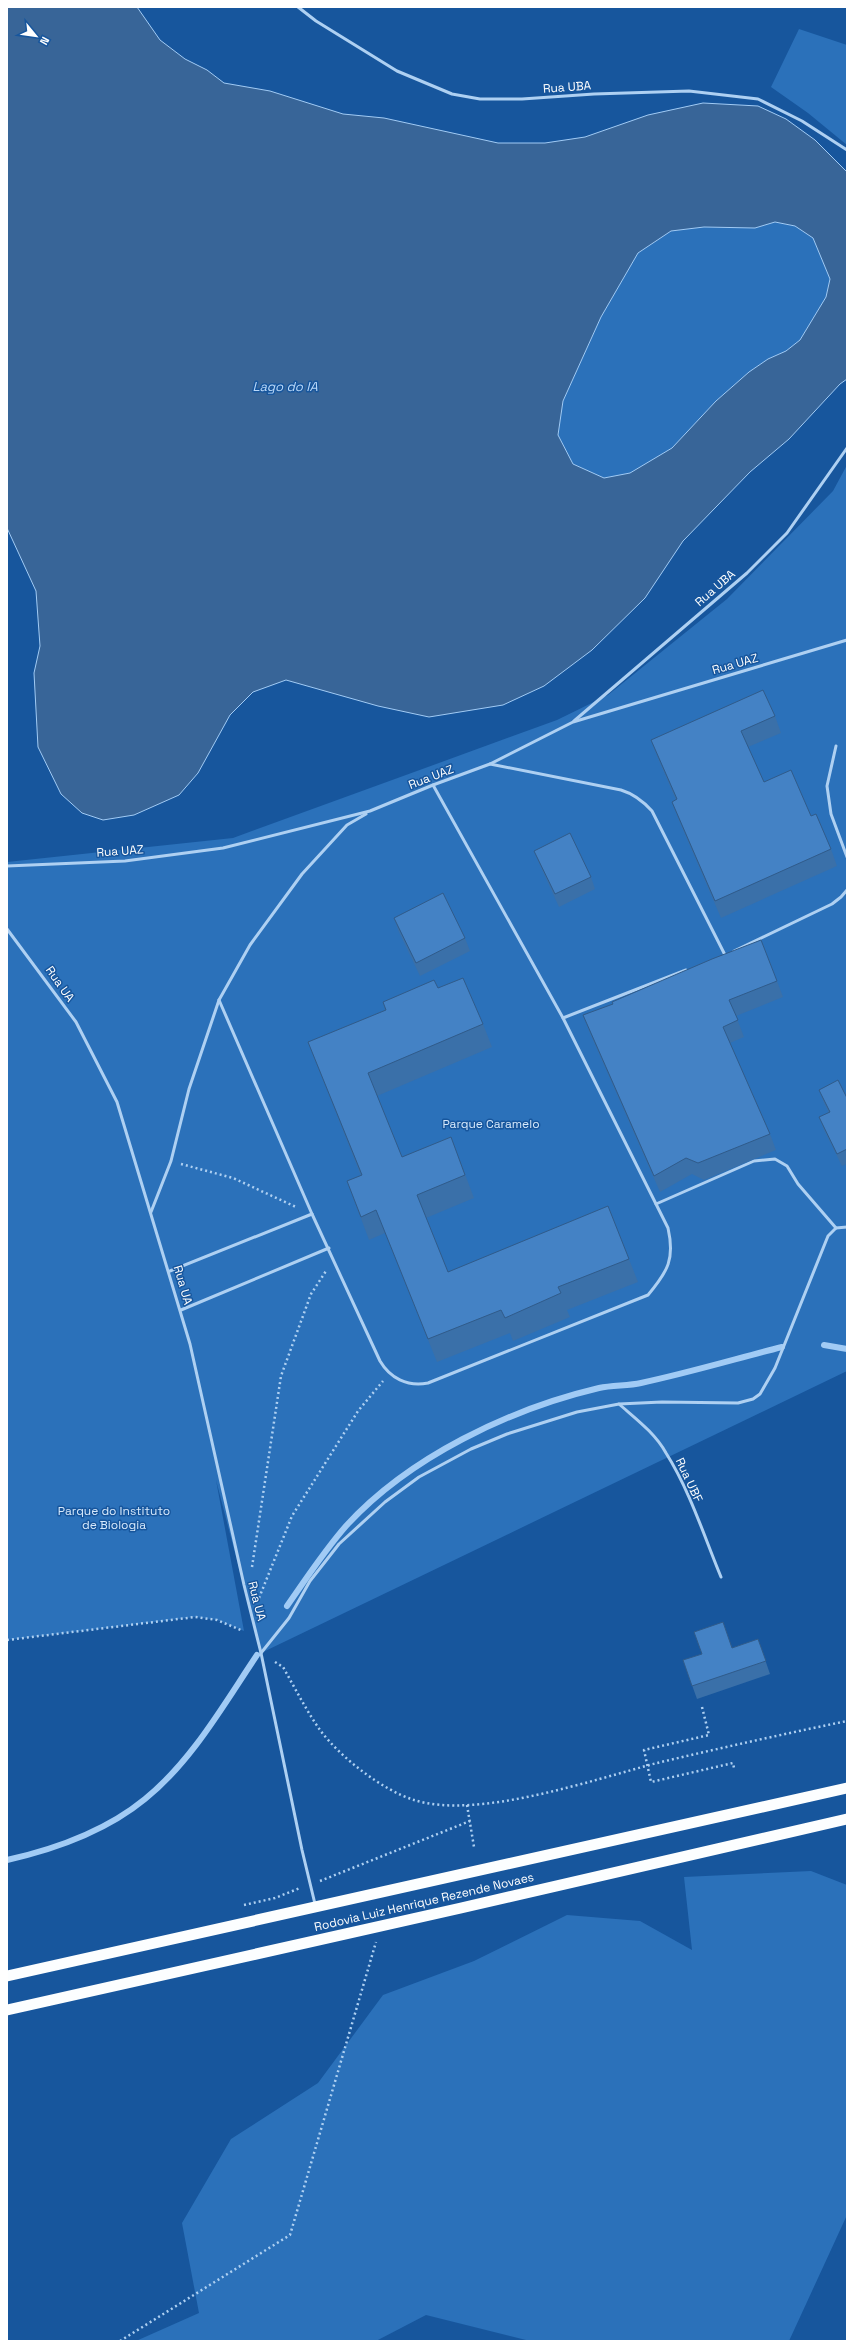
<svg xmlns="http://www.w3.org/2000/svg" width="854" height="2348" viewBox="0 0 854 2348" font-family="'Space Grotesk',sans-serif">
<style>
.green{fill:#2b71ba}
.water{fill:#386598;stroke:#a1cbf5;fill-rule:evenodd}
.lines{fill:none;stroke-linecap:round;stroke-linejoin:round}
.stream{stroke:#a1cbf5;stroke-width:6}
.path{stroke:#aed0f2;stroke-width:2.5;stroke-dasharray:2 3;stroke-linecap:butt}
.service{stroke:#aed0f2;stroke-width:3}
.trunk{stroke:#fcfeff;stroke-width:11}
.wall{fill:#3a70a9}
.building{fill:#4482c5;stroke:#305b8a}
.labels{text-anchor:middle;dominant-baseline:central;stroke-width:3;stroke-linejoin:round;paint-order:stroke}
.street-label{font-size:12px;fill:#fff;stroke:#17569d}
.park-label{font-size:12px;fill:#d6e9fc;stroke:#17569d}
.water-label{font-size:13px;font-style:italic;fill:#bbd9f9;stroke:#17569d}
</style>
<rect width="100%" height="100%" fill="#17569d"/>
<g class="green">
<polygon points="799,29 847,45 847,145 808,113 771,87"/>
<polygon points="775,222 795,226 813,238 830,279 826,297 800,340 786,351 768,359 749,372 716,401 672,448 630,473 604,478 573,464 558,435 563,401 601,317 638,253 671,231 704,227 755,228"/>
<polygon points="847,465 847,1371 261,1653 216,1480 244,1631 217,1620 195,1617 7,1640 7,862 233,838 557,720 608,695 727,599 833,491"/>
<polygon points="811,1871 847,1885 847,2215 789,2341 530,2341 426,2315 376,2341 136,2341 199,2313 182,2223 231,2139 318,2083 383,1995 474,1961 567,1915 640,1921 692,1950 684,1877"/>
</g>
<path class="water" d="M7,7h130l23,33 25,19 22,11 17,13 46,8 73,23 41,4 114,25h47l40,-6 63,-22 55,-12 55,3 28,13 29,21 32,32v207l-7,5 -51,55 -39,33 -67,69 -38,57 -53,52 -48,36 -41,19 -74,12 -51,-11 -92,-26 -33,12 -23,23 -32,58 -19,22 -45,20 -31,5 -21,-7 -21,-19 -23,-47 -4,-74 6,-27 -4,-55 -29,-63zM775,222l20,4 18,12 17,41 -4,18 -26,43 -14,11 -18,8 -19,13 -33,29 -44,47 -42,25 -26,5 -31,-14 -15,-29 5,-34 38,-84 37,-64 33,-22 33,-4 51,1z"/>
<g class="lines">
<g class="stream">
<polyline points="824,1345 847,1349"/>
<path d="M287,1606c19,-27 37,-55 59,-80 63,-69 164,-117 253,-138 14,-3 29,-2 42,-5 47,-10 94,-24 141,-36"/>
<path d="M7,1860c49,-11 99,-29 138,-61 47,-38 79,-95 112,-144"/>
</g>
<g class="path">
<polyline points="181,1164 233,1178 296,1207"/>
<polyline points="252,1567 281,1376 311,1294 326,1271"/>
<polyline points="259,1598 292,1516 358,1411 383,1381"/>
<polyline points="7,1640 195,1617 217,1620 243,1631"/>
<path d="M275,1662l8,5c12,21 23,43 37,63 20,27 62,60 94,70 63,20 178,-20 243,-37 63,-15 127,-29 190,-42"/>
<polyline points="702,1707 709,1735 644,1750 651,1782 733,1763 734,1768"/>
<polyline points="467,1805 474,1847"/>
<polyline points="320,1881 470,1821"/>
<polyline points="244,1905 275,1898 300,1888"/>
<polyline points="120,2341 290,2235 376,1942"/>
</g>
<g class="service">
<polyline points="298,7 316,21 397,71 452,94 480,99 522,99 594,94 689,91 758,99 802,121 847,150"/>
<polyline points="574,721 747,573 787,533 847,448"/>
<polyline points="836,746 827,786 831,814 847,857"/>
<path d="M490,764l131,26c13,4 22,11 31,21l73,144"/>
<polyline points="7,866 125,861 223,848 370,811 433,785 490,764 573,722 847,640"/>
<polyline points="7,929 76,1022 117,1102 190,1344 244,1585 261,1653 302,1850 315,1904"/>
<polyline points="734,951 832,904 841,897 847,890"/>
<path d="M219,1000l93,214 68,147c10,17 27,26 48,22l220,-88c20,-24 27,-36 20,-67l-105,-210 -130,-233"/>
<polyline points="563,1018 686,970"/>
<polyline points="656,1204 754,1161 775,1159 787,1166 798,1184 836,1228"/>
<polyline points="151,1212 171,1161 189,1089 219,1000 250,945 302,874 347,825 366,814"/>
<polyline points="170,1271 312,1214"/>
<polyline points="181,1310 329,1248"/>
<path d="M619,1404c17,15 36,29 47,49 24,38 38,83 55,124"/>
<polyline points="261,1653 289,1618 310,1581 339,1544 385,1502 419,1477 471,1449 507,1434 577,1412 619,1404 662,1402 738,1403 753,1399 760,1394 775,1368 828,1236 836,1228 847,1227"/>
</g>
<g class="trunk">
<polyline points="7,1976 847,1788"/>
<polyline points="7,2010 461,1908 847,1819"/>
</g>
</g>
<g class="wall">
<polygon points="775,716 781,733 748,747 764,782 811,816 831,849 837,866 721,918 678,818 672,802 676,800 657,756 651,740"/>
<polygon points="534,851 591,877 595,889 559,907 539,863"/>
<polygon points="394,918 465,938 470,951 420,976 398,930"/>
<polygon points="777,981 783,997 736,1016 744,1037 730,1043 770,1134 776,1150 704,1180 692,1174 660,1192 589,1031 583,1015 613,1004"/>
<polygon points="438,988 483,1024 492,1047 377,1096 402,1157 451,1137 474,1198 426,1218 448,1272 629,1259 638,1282 567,1310 570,1317 513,1341 510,1333 437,1362 385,1233 369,1240 347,1181 361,1176 317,1065 308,1042 385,1010 383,1002"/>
<polygon points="819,1090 847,1098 847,1164 842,1166 824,1130 819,1117 829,1113 824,1103"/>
<polygon points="758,1639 770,1674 697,1699 683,1660 732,1648"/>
</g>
<g class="building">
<polygon points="763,690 775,716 741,731 764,782 791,770 811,816 816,814 831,849 715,901 672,802 677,799 651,740"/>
<polygon points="570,833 591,877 555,894 534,851"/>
<polygon points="443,893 465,938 416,963 394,918"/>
<polygon points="761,940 777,981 729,1000 738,1020 723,1027 770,1134 698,1163 686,1158 654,1176 583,1015 613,1004 612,1002 712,959"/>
<polygon points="463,978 483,1024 368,1073 402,1157 451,1137 465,1175 417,1195 448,1272 608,1206 629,1259 558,1287 561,1293 505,1318 501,1310 428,1339 376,1210 361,1217 347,1181 362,1175 308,1042 386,1010 383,1002 434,980 438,988"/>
<polygon points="838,1080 847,1098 847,1149 837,1154 819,1117 830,1112 819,1090"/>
<polygon points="723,1622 732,1648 758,1639 766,1661 692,1686 683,1660 702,1654 694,1632"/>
</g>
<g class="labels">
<g class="street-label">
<text transform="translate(567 87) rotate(-4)">Rua UBA</text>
<text transform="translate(715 588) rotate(-41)">Rua UBA</text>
<text transform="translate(735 664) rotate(-16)">Rua UAZ</text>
<text transform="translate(431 777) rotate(-21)">Rua UAZ</text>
<text transform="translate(120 851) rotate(-4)">Rua UAZ</text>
<text transform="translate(60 984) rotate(55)">Rua UA</text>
<text transform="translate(183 1285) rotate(74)">Rua UA</text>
<text transform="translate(689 1480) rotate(65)">Rua UBF</text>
<text transform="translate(257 1601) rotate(76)">Rua UA</text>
<text transform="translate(424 1902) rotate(-13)">Rodovia Luiz Henrique Rezende Novaes</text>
</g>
<g class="park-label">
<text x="491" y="1124">Parque Caramelo</text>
<text x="114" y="1511">Parque do Instituto<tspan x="114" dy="14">de Biologia</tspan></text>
</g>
<g class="water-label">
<text x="285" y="386">Lago do IA</text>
</g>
</g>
<rect width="854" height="2348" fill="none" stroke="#ffffff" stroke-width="16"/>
<g transform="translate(36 36) rotate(119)" stroke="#17569d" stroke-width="3" paint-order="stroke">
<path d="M0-3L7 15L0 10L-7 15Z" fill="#ffffff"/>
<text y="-6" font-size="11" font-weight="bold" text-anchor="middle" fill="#ffffff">N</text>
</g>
</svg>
